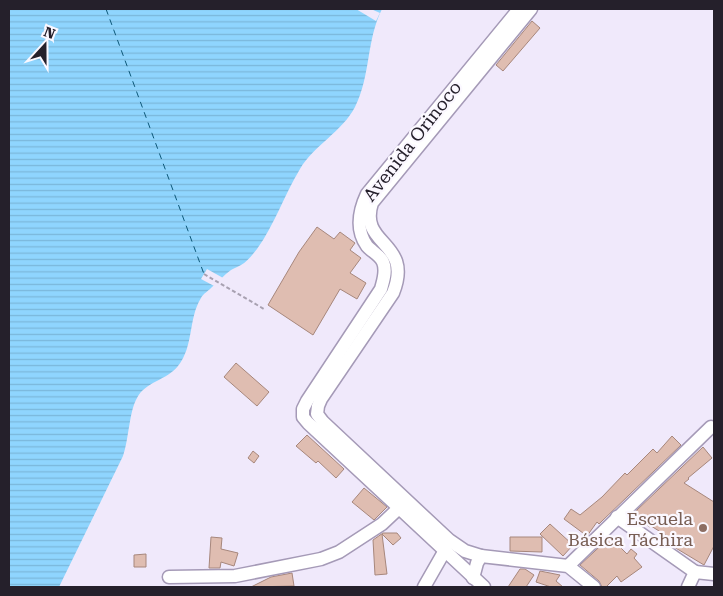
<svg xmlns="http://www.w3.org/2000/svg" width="723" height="596" viewBox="0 0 723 596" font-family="'Roboto Serif',serif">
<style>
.water{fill:url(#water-rules)}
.pier{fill:#f0e9fb}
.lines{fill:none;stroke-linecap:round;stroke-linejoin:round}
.ferry{stroke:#0d5879;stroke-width:1;stroke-dasharray:6 5;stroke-linecap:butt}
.building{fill:#dfbdb1;stroke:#a7877c}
.street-casing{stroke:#a59ab7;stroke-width:15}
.path{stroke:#a8a1b1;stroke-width:2;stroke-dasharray:4 2.5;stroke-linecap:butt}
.street{stroke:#fff;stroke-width:12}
.education-dot{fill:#8d6e63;stroke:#fbf8ff;stroke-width:2}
.labels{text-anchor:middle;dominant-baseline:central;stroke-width:4.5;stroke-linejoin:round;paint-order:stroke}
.street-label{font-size:18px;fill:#25202b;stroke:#fbf8ff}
.education-label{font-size:18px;fill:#785e54;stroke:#fbf8ff;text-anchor:end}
</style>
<defs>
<pattern id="water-rules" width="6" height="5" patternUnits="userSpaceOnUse" patternTransform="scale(1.25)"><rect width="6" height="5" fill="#8fd5fe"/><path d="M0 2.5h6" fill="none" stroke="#7bb7da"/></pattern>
</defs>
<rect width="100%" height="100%" fill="#f0e9fb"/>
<path class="water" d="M9,9h373c-16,32 -11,66 -27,98 -13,25 -41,38 -55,62 -16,26 -25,55 -43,80 -4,5 -10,13 -16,16 -3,2 -7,3 -10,5 -7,5 -13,12 -20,18 -3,3 -8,6 -10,10 -13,21 -7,48 -23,68 -11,14 -33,16 -41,32 -8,14 -8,41 -14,58l-64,131h-50z"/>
<g class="pier">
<polygon points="356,9 371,9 380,13 376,21"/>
<polygon points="207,269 225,279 216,287 201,279"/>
</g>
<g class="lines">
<polyline class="ferry" points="106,9 204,274"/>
</g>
<g class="building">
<polygon points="532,21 540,28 503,71 496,65"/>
<polygon points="317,227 334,239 340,232 355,243 350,250 361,258 350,273 366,283 357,299 340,289 313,335 268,305 299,252"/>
<polygon points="236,363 269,392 257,406 224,377"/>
<polygon points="307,435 344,469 336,478 318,461 316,463 296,446"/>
<polygon points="672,436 681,445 602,521 599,524 597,522 587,536 564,519 571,509 580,515 602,497 625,473 627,475 653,449 657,453"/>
<polygon points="703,447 712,458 688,478 689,479 684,483 714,502 714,546 704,565 674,547 677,542 651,526 650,527 633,517 637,510"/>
<polygon points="253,451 259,456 254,463 248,458"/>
<polygon points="364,488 387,507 374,520 352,502"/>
<polygon points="550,524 573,545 563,556 540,534"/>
<polygon points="383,533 397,533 401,538 393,545 382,534 387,574 375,575 373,540"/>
<polygon points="211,537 222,538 221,549 238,553 234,566 221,562 220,568 209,568"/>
<polygon points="510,537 542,537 542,552 510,551"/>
<polygon points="610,537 627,554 631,549 637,554 634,558 642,567 621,582 617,576 606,587 602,587 599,581 580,565"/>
<polygon points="146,554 146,567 134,567 134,555"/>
<polygon points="520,569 525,569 534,575 526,587 508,587"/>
<polygon points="540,571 560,575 556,581 563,587 551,587 536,582"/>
<polygon points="292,573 294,586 251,587 271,577"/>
</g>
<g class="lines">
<defs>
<g id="street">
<polyline points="617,517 695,572 688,587"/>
<path d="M481,556l-16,-5 -16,-11 -126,-118 -6,-8 1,-8 3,-7 72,-106c21,-52 -35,-47 -21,-90l159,-194"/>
<polyline points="568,566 711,427"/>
<polyline points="695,572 714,574"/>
<polyline points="169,577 235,576 321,559 339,552 382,524 399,508"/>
<polyline points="473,578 477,563 481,556 568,566 594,587"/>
<polyline points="424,587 444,552"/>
<path d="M484,587l-176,-164 -5,-6v-8l4,-8 74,-112c2,-8 6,-18 2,-27 -3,-7 -12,-11 -16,-16 -12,-17 -8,-35 0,-52l152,-185"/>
</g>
</defs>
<use href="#street" class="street-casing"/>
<polyline class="path" points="204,274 264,309"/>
<use href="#street" class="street"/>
</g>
<circle class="education-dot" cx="703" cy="528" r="5"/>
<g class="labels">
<g class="street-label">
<text transform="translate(412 141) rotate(-52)">Avenida Orinoco</text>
</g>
<g class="education-label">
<text x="693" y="518">Escuela<tspan x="693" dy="21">Básica Táchira</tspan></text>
</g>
</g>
<rect width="723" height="596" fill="none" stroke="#25202b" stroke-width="20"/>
<g transform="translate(45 45) rotate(21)" stroke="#fbf8ff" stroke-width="4" paint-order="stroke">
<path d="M0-4L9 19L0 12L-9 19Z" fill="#25202b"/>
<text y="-8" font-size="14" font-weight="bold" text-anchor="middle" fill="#25202b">N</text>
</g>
</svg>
